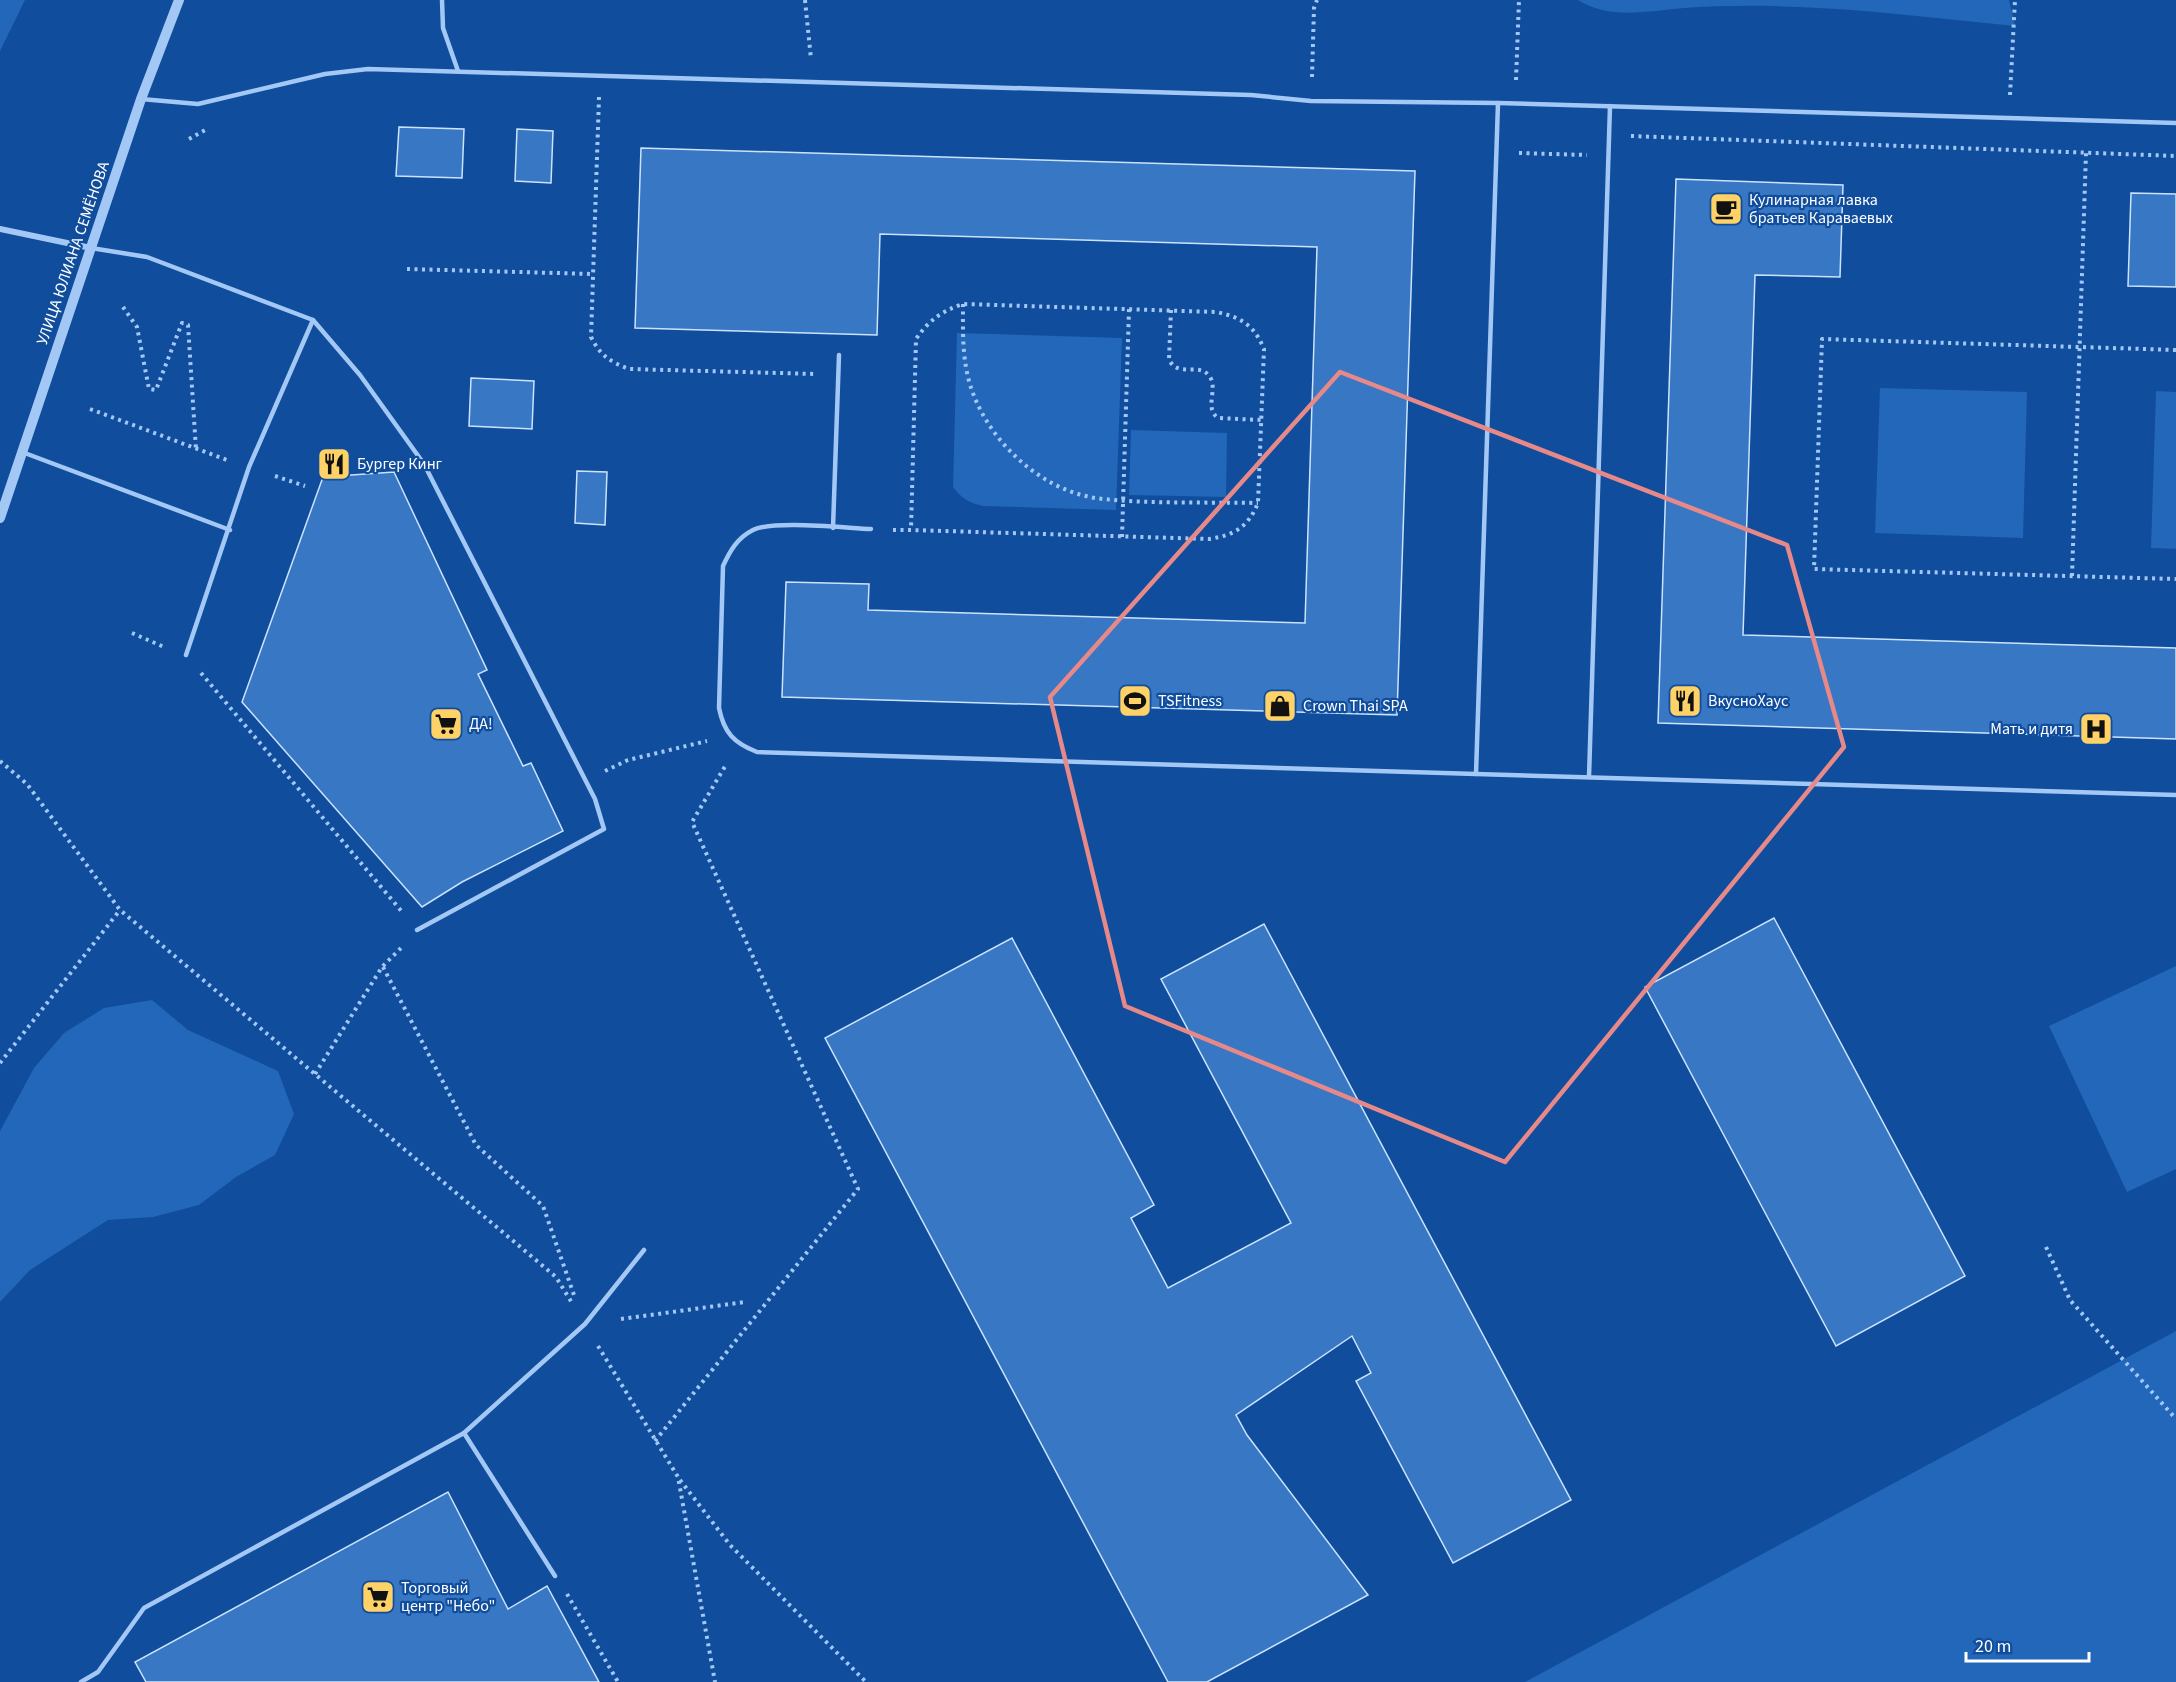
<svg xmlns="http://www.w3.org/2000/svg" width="2176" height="1682" viewBox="0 0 2176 1682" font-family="'Source Sans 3',sans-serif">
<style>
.green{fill:#2267ba}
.building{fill:#3877c3;stroke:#cce3fe;stroke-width:1.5}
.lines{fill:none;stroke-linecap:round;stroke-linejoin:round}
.path{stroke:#a3c8f5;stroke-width:4;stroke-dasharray:3 4.5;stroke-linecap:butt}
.service{stroke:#a3c8f5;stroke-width:4.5}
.minor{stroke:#a3c8f5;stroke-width:6}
.tertiary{stroke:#a3c8f5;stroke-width:10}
.marked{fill:none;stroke:#e88989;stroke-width:4.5;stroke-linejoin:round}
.labels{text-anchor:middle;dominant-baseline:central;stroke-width:4.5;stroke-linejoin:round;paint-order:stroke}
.poi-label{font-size:16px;fill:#fff;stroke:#104d9c;text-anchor:start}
.street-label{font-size:16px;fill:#fff;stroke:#104d9c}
</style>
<rect width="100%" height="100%" fill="#104d9c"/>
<g class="green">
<polygon points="0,0 25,0 0,51"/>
<path d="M1578,0h431l6,26c-110,-11 -221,-26 -331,-18 -36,3 -75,12 -106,-8z"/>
<path d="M957,333l165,5 -6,172 -133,-4c-14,-3 -22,-8 -30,-19z"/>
<polygon points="1880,388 2027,392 2023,538 1875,533"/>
<polygon points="2156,391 2176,392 2176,549 2151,548"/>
<polygon points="1131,430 1227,433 1226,497 1129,495"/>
<polygon points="2176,966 2176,1169 2127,1192 2049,1026"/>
<polygon points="152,1000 188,1030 278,1071 294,1114 275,1155 236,1177 199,1205 153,1217 108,1220 30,1270 0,1302 0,1131 34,1068 64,1033 104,1008"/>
<polygon points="2176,1331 2176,1682 1525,1682"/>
</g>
<g class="building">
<polygon points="399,127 464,129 462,178 396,176"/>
<polygon points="517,129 553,131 551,183 515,181"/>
<polygon points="641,148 1415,171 1397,715 782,697 786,582 869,584 868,610 1305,623 1317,247 880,234 877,335 635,328"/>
<polygon points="1676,179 1843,185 1840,277 1755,275 1743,635 2176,648 2176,739 1658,723"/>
<polygon points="2131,193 2176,194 2176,287 2128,286"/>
<polygon points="471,378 534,381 532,429 469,426"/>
<polygon points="577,471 607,472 605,525 575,523"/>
<polygon points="394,472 487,670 478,674 523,766 531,763 563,831 462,882 422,907 242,702 323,477"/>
<polygon points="1774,918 1965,1276 1836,1346 1645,987"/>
<polygon points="1264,924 1571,1500 1453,1563 1356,1381 1371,1373 1352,1336 1236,1415 1247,1435 1368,1595 1207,1682 1168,1682 825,1038 1012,938 1154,1205 1131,1218 1168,1288 1291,1223 1161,979"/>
<polygon points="448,1492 508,1609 547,1586 599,1682 146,1682 135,1662"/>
</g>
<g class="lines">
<g class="path">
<polyline points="805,0 811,59"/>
<polyline points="1312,77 1314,8 1317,0"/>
<polyline points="1516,80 1519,0"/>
<polyline points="2010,95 2015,0"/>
<path d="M599,97l-8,240c9,18 19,25 38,32l187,5"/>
<polyline points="1631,136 2176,156"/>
<polyline points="189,139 207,129"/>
<polyline points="1519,153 1587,155"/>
<polyline points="407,269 593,274"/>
<path d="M963,304c0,26 -1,51 6,77 16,58 72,112 134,118 51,5 104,3 155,4"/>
<polyline points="123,307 137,327 149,389 156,390 182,323 188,325 196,450"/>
<path d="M1171,310l-2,49c8,20 31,2 41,18 8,13 -6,31 8,41l43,2"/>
<polyline points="2176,350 1822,339 1814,569 2176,579"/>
<polyline points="90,409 227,460"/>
<polyline points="275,476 305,486"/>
<path d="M893,530h18l298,9c26,-4 39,-12 49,-36l6,-154c-10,-24 -23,-32 -48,-37l-253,-8c-21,7 -34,16 -47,35l-5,191"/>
<polyline points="1122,537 1129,309"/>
<polyline points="2072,576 2086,153"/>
<polyline points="132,633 164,647"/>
<polyline points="201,673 403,913"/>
<polyline points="0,761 27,784 120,910 556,1277 572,1303"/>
<polyline points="605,771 628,760 707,741"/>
<polyline points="383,967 476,1145 543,1206 575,1298"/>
<polyline points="0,1063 120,910"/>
<polyline points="315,1074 382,967 401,948"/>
<polyline points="2046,1247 2070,1300 2176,1419"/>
<polyline points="621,1319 745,1302"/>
<polyline points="598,1346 678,1477 715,1682"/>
<polyline points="655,1441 858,1189 692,822 727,763"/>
<polyline points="680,1480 730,1545 866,1682"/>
<polyline points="567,1594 618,1682"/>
</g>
<g class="service">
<polyline points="442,0 443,28 458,71"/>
<polyline points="141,99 198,104 325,74 368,69 1251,95 1311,101 1498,103 2176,123"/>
<polyline points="91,248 147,257 313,320 360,375 424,464 595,799 604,829 417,930"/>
<polyline points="22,452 230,530"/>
<polyline points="833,528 839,355"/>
<path d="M871,529c-26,-1 -98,-9 -118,1 -16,8 -23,21 -30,36l-4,142c5,25 15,35 38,44l719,22 22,-671"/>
<polyline points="186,655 249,467 313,320"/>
<polyline points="1476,774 2176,795"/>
<polyline points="1589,777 1610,106"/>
<polyline points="464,1433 585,1324 644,1250"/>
<polyline points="81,1682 98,1672 144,1608 464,1433 555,1576"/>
</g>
<polyline class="minor" points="0,229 91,248"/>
<polyline class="tertiary" points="0,518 141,99 179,0"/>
</g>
<path class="marked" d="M1340,372l447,173 57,202 -339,415 -380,-156 -75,-309z"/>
<defs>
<symbol id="cafe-square" viewBox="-11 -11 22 22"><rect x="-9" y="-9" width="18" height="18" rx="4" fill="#ffd267" stroke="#104d9c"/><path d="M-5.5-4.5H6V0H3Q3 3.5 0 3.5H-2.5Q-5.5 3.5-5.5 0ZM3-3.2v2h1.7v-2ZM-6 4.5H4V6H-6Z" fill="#111"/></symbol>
<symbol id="restaurant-square" viewBox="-11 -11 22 22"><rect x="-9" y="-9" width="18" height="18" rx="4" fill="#ffd267" stroke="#104d9c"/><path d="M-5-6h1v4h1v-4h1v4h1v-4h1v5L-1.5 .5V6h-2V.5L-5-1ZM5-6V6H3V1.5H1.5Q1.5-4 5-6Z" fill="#111"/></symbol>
<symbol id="stadium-square" viewBox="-11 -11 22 22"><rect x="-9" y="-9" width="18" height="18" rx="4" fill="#ffd267" stroke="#104d9c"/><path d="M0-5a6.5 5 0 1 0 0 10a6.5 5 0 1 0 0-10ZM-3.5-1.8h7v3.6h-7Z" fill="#111"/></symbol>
<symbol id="shop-square" viewBox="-11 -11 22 22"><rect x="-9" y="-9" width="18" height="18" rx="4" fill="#ffd267" stroke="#104d9c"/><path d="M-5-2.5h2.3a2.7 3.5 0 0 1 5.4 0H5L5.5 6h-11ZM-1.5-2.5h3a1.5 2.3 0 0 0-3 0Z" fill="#111"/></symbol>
<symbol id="supermarket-square" viewBox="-11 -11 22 22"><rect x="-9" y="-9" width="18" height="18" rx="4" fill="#ffd267" stroke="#104d9c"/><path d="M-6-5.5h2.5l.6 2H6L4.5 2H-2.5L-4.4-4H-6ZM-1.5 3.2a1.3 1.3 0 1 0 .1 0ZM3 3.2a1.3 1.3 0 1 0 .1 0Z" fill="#111"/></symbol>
<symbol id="hospital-square" viewBox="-11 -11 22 22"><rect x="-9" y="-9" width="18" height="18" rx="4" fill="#ffd267" stroke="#104d9c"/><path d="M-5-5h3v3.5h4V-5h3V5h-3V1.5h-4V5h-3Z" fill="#111"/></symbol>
</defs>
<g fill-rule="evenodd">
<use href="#cafe-square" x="1707" y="190" width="38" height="38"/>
<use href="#restaurant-square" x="315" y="445" width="38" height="38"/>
<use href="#stadium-square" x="1116" y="682" width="38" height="38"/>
<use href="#restaurant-square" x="1666" y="682" width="38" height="38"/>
<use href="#shop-square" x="1261" y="687" width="38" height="38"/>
<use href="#supermarket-square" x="427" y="705" width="38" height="38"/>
<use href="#hospital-square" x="2077" y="710" width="38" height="38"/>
<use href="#supermarket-square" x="359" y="1578" width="38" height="38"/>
</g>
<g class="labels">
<g class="poi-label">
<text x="1749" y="200">Кулинарная лавка<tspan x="1749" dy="18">братьев Караваевых</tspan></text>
<text x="357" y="464">Бургер Кинг</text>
<text x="1158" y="701">TSFitness</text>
<text x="1708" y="701">ВкусноХаус</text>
<text x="1303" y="706">Crown Thai SPA</text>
<text x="469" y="724">ДА!</text>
<text x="2073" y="729" text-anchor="end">Мать и дитя</text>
<text x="401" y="1588">Торговый<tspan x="401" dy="18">центр "Небо"</tspan></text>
</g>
<g class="street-label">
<text transform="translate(73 253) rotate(-71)">УЛИЦА ЮЛИАНА СЕМЁНОВА</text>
</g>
</g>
<path d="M1966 1652v9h123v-9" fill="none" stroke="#ffffff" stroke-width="3"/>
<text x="1975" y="1652" font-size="18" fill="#ffffff" stroke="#104d9c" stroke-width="4.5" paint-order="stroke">20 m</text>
</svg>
